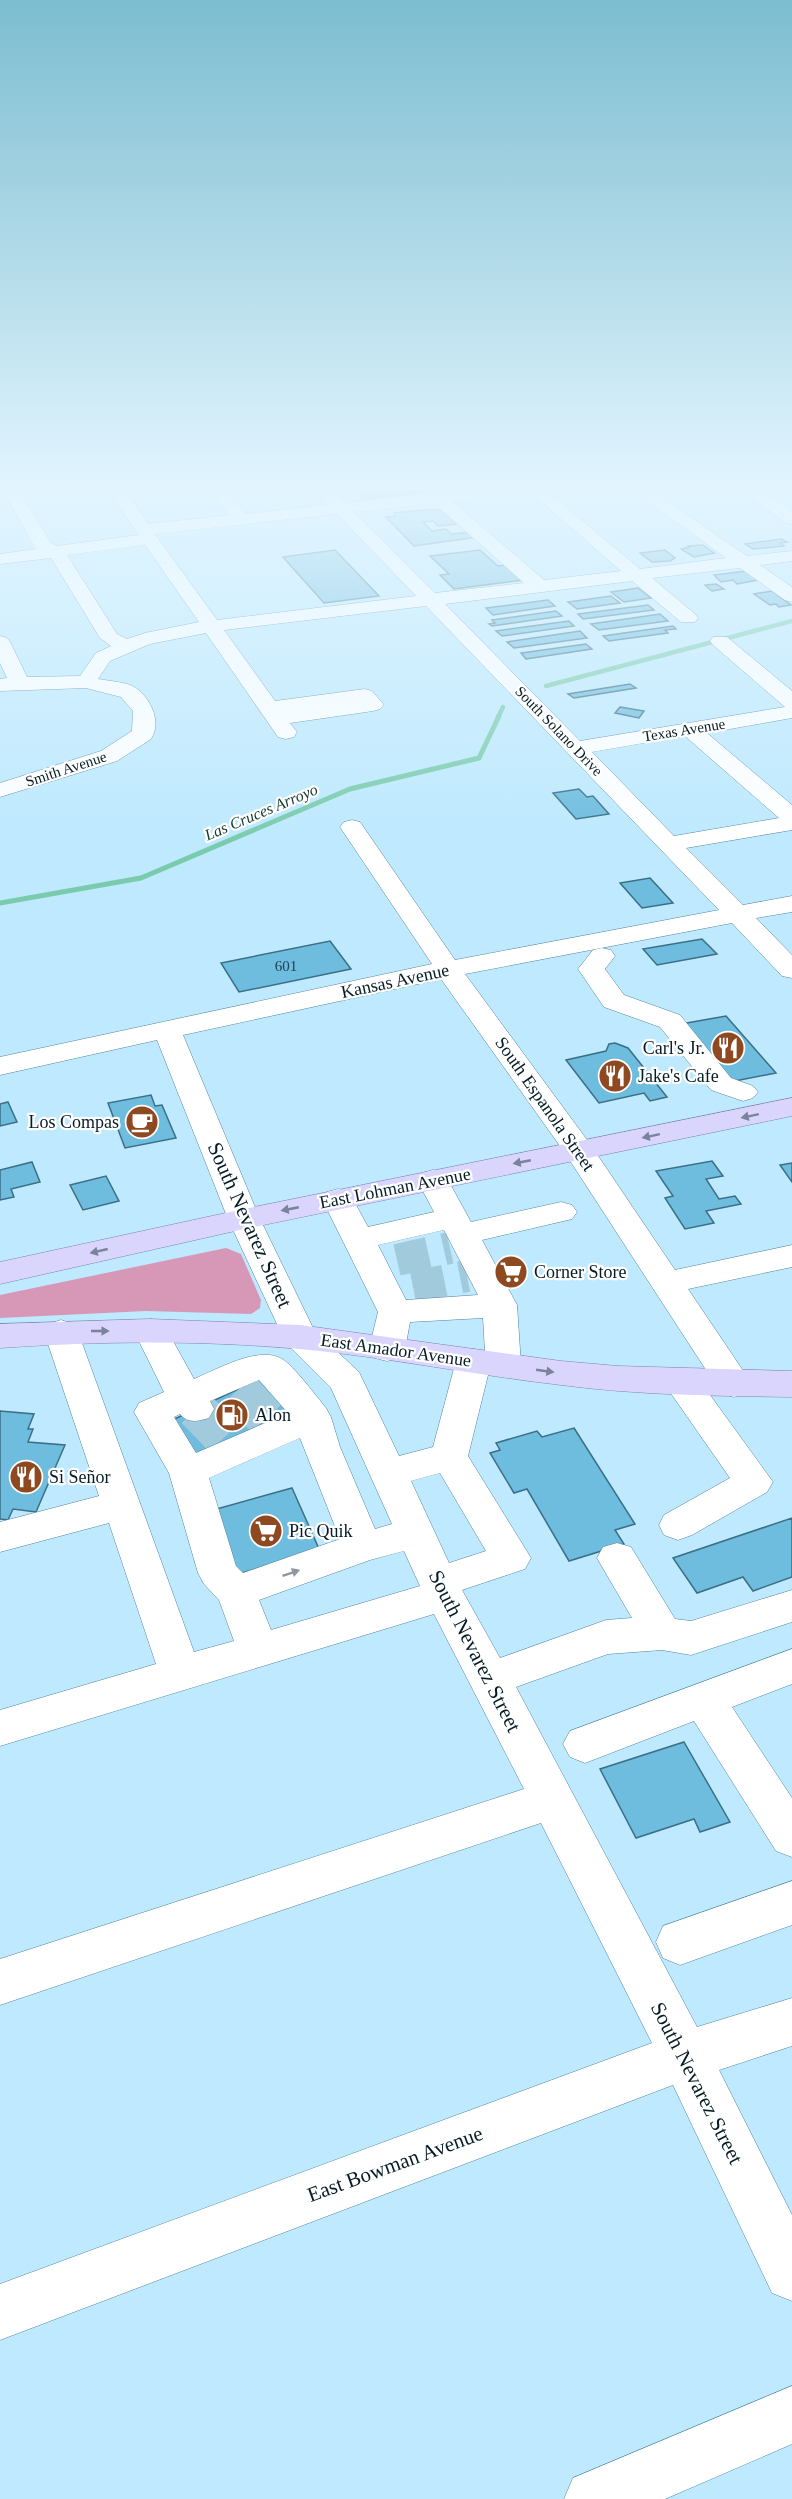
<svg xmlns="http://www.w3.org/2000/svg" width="792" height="2499" viewBox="0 0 792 2499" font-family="Georgia,serif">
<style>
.green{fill:#d798b7}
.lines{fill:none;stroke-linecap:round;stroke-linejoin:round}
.stream-far1{stroke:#7acbad;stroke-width:4.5}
.stream{stroke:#7acbad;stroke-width:5}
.building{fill:#6ebcde;stroke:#3b6f86;stroke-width:1.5}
.minor-tunnel-far1{stroke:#a2cadd;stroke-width:32;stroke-dasharray:32 16;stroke-linecap:butt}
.minor-tunnel{stroke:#a2cadd;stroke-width:40;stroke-dasharray:40 20;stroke-linecap:butt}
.minor-casing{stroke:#51859c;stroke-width:1}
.major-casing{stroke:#7e82b1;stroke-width:1}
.minor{fill:#fff;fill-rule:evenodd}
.major{fill:#d9d5fd;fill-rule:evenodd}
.oneway{fill:#7a829c}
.oneway2{fill:#8f999d}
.labels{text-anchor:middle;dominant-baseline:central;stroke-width:4.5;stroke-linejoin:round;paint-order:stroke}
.far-street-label{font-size:15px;fill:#061c25;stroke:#fff}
.number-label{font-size:15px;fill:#204453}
.far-water-label{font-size:16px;font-style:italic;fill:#13382c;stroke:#fff}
.street-label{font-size:18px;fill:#061c25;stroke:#fff}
.poi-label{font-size:18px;fill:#061c25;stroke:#fff;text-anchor:start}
.near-street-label{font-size:21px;fill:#061c25;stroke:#fff}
</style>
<rect width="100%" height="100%" fill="#bee9fe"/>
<polygon class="green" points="226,1248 241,1254 261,1300 260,1308 251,1314 146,1311 0,1318 0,1295"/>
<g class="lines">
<g class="stream-far1">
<polyline points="546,686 792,621"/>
<polyline points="498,717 503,707"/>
</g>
<polyline class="stream" points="0,903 141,878 350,789 479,758 499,716"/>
</g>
<g class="building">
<polygon points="358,492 426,492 364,499"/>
<polygon points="426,510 443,510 458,524 438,526 433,521 423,522 432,531 446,529 451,534 472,532 478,537 414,546 386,517 396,516 394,513"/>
<polygon points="781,539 787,542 780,543 784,546 753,549 745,544"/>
<polygon points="703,545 714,553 694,557 681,549 689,547 688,546"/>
<polygon points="335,550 379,596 324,603 283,557"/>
<polygon points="480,550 498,566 507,565 524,580 454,589 440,575 449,574 430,556"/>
<polygon points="665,550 675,558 670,561 652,562 640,553"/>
<polygon points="746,571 758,580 737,584 733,580 721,582 714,575"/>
<polygon points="716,584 724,589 712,591 705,585"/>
<polygon points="638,588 651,598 624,602 611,592"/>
<polygon points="772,591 791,605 779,607 776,604 770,605 754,594"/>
<polygon points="611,596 620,603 577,609 568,602"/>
<polygon points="548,600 555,606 493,615 486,608"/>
<polygon points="648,605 654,610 583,619 578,614"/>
<polygon points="556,611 562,616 492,626 489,624 495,623 492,620"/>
<polygon points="660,614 668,621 599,630 591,624"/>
<polygon points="569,621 574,626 502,636 496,631"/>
<polygon points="673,626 676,629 665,630 668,633 609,641 603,636"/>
<polygon points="580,631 587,638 514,648 507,642"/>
<polygon points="586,644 592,649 526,659 521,653"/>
<polygon points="630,684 636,688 574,698 568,694"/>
<polygon points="620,707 644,711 639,718 615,713"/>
<polygon points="579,789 587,797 593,796 609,814 576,819 553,793"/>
<polygon points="650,878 673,903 642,908 620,883"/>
<polygon points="702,939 717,954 657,965 643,949"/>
<polygon points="330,941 351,969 239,992 221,963"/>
<polygon points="726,1016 776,1073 730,1082 681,1024"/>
<polygon points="615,1043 628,1048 667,1097 650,1101 644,1093 599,1103 566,1060 606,1051 609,1044"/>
<polygon points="151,1095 155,1106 162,1105 176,1138 125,1148 108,1103"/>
<polygon points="8,1102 17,1122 0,1126 0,1104"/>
<polygon points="712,1161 723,1176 706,1179 719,1199 735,1196 741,1204 706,1211 714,1223 685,1229 665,1198 673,1196 656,1171"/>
<polygon points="32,1162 40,1182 11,1189 14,1197 0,1200 0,1170"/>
<polygon points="792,1163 792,1182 780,1165"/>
<polygon points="106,1176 119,1201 83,1210 70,1185"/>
<polygon points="270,1374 300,1406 195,1457 166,1423"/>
<polygon points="0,1411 34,1414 28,1429 33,1429 28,1442 65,1445 36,1512 13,1509 8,1520 0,1519"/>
<polygon points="574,1428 635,1524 615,1530 624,1544 569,1561 527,1489 514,1493 490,1453 500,1450 496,1443 537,1431 542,1437"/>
<polygon points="292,1488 320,1551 238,1574 213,1510"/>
<polygon points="792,1518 792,1577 753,1591 743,1577 697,1593 673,1558"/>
<polygon points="684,1742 730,1822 700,1832 694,1819 636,1838 600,1769"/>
</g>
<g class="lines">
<g class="minor-tunnel-far1">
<polyline points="397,1260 450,1248"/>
<polyline points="413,1287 467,1276"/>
</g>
<g class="minor-tunnel">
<polyline points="239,1389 268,1421"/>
<polyline points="196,1409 227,1441"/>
</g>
<defs>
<g id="minor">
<path d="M4,492h16l31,51 6,3 82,-11 -30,-43h17l22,32 81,-9 -19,-23h17l19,22 82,-9 -11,-13h18l10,11 79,-9 -1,-2h75l-8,5 -38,4 92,79 77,-9 -91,-79h18l92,77 86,-11 -91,-66h19l93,64 45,-5v10l-32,4 32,22v15l-7,-2 -45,-32 -88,10 43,36 3,4 -3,4h-14l-49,-41 -187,23 135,137 205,-34 -72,-62 -3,-4 3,-4h14l65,54v27l-85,15 85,72v25l-106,18 57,57 49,-9v16l-36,6 36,37v23l-10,-2 -50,-53 -267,51 125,170 85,126 117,-25v22l-104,22 64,95 -5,9 -13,4 -13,-4 -156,-240 -124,-174 -258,56 77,184 54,111 45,42 40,84 34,-9 23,-86 5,-9 13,-3 11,3 -2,-34 -73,4 -5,27 -6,9 -12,3 -12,-3 -6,-9 9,-37 -56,-113 5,-7 11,-3 11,3 19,35 66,-15 -17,-32 5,-7 11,-3 11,3 27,49 90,-20 11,3 5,7 -5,7 -90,21 35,65 4,60 -5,9 -13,3 -14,-6 -21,85 63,102 -6,11 -63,21 38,68 106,-38 26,-2 -35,-60 6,-11 14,-4 14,4 44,72 16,2 101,-31v32l-101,33 -29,-5 -54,4 -92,33 181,340 95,-29v48l-73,24 73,145v86l-20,-8 -99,-208 -673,255v-56l652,-241 -111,-220 -541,182v-46l524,-170 -90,-175 -434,132v-36l156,-46 -47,-141 -109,29v-30l99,-26 -55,-164 5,-8 12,-4 12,4 5,8 116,320 40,-11 -15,-41 -15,-16 -6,-11 -29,-100 -35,-61 5,-9 25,-11 -30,-61 5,-8 12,-4 12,4 31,56c22,-9 65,-34 88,-20 12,7 34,37 44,49l5,9 9,30 35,82 17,-5 -61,-136 -43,-43 -5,-8 -55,-118 -71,-179 -157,35v-18l432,-93 -92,-137 4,-5 8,-2 8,2 95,138 264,-50 -293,-304 -202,24 51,71 90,-12 7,2 12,14 -4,4 -7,2 -83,12 7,9 -3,5 -8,2 -8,-2 -72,-104 -56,11 -40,17 -12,18c11,2 29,3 38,9 15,11 26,34 15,51l-34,22 -117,36v-14l101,-32 31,-20 1,-20 -12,-14 -35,-9 -86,3v-12l7,-1 -7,-15v-27l7,2 3,4 17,35 53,-1 16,-23 15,-7 -11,-8 -49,-80 -51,6v-10l36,-5zM434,503l90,80 -89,10 -81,-81zM337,514l79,82 -199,24 -62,-86zM145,545l54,77 -54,11 -18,6 -10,-5 -50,-79zM685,736l94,82 -105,18 -82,-84zM444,1230l34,65 -72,5 -28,-55zM259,1380l29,33 -92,40 -22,-36 6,-3c8,10 18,7 29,4l5,-9 -4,-8zM300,1438l40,101 -97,34 -7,-7 -27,-88zM440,1473l46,78 -37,12 -38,-82zM404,1551l16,35 -149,44 -12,-30 111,-40z"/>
<polygon points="743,492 763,492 792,511 792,524 786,523"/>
<polygon points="602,948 611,950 615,956 605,969 624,995 680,1015 731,1078 753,1086 758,1092 753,1098 743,1101 711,1090 660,1027 604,1007 578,969 593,950"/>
<polygon points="681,1369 694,1373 773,1482 767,1492 692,1535 678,1540 664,1535 659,1525 664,1515 730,1478 663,1382 668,1373"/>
<polygon points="792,1649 792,1684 732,1707 792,1798 792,1857 776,1851 694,1721 585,1763 570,1757 563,1744 570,1731"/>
<polygon points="792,1881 792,1925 680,1965 663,1958 656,1942 663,1926"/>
<polygon points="792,2386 792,2444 665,2499 564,2499 573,2478"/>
</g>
<g id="major">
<polygon points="792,1098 792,1116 244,1229 0,1284 0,1262 244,1209"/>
<path d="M150,1319l150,6 261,36 57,5 174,5v26c-77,-1 -155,-2 -231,-12 -88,-10 -174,-28 -261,-36 -100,-9 -200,-8 -300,-1v-24z"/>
</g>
</defs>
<use href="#minor" class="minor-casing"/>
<use href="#major" class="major-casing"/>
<use href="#minor" class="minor"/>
<use href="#major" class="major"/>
</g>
<defs><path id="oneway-solid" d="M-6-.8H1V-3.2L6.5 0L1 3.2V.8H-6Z" transform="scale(1.5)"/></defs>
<g class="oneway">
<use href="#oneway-solid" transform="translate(750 1116) rotate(168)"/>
<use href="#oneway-solid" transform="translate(651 1136) rotate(168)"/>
<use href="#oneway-solid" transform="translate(522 1162) rotate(169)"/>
<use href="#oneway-solid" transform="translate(290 1209) rotate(169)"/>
<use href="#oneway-solid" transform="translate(99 1251) rotate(167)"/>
<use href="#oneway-solid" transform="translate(100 1331)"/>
<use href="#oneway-solid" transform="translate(545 1371) rotate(8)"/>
</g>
<use class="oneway2" href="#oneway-solid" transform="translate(291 1573) rotate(-19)"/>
<linearGradient id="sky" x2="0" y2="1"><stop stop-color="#7cbdd0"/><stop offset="0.58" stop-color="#e2f5ff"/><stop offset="1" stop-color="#e2f5ff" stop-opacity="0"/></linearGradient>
<rect width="792" height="842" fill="url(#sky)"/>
<defs>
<symbol id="restaurant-disc" viewBox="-11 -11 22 22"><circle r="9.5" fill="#8e4920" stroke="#fff"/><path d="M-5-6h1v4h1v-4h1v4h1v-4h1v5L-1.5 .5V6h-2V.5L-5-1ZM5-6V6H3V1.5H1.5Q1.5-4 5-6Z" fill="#fff"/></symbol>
<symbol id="cafe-disc" viewBox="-11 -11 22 22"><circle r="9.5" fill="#8e4920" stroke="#fff"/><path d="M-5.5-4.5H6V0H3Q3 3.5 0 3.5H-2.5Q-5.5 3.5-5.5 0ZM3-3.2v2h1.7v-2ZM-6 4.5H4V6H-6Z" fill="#fff"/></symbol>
<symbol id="supermarket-disc" viewBox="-11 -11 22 22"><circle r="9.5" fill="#8e4920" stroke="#fff"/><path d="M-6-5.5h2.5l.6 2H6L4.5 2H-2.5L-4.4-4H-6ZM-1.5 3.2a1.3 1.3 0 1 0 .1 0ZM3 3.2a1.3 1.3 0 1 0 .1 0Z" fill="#fff"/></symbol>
<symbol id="fuel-disc" viewBox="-11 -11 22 22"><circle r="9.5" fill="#8e4920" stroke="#fff"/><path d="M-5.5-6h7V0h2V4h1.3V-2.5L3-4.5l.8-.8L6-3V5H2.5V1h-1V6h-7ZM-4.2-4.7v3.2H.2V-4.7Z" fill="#fff"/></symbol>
</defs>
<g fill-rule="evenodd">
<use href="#restaurant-disc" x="709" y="1029" width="38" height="38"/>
<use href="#restaurant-disc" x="596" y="1057" width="38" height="38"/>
<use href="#cafe-disc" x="123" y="1103" width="38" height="38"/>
<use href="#supermarket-disc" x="492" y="1253" width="38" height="38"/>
<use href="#fuel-disc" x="213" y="1396" width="38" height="38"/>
<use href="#restaurant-disc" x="7" y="1458" width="38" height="38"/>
<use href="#supermarket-disc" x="247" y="1512" width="38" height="38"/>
</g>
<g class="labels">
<g class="far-street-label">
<text transform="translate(684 730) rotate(-9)">Texas Avenue</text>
<text transform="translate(559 731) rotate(46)">South Solano Drive</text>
<text transform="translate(66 769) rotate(-18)">Smith Avenue</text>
</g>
<g class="number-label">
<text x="286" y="966">601</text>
</g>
<g class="far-water-label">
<text transform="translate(261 812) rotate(-23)">Las Cruces Arroyo</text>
</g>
<g class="street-label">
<text transform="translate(395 981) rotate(-12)">Kansas Avenue</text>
<text transform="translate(545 1104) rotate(55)">South Espanola Street</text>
<text transform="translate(395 1188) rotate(-11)">East Lohman Avenue</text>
<text transform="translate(396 1350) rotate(8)">East Amador Avenue</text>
</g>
<g class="poi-label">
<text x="705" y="1048" text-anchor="end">Carl's Jr.</text>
<text x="638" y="1076">Jake's Cafe</text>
<text x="119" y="1122" text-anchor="end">Los Compas</text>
<text x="534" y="1272">Corner Store</text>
<text x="255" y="1415">Alon</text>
<text x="49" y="1477">Si Señor</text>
<text x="289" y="1531">Pic Quik</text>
</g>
<g class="near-street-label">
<text transform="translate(250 1225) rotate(66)">South Nevarez Street</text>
<text transform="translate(475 1651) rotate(63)">South Nevarez Street</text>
<text transform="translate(697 2083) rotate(63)">South Nevarez Street</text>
<text transform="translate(395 2164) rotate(-20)">East Bowman Avenue</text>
</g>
</g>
</svg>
